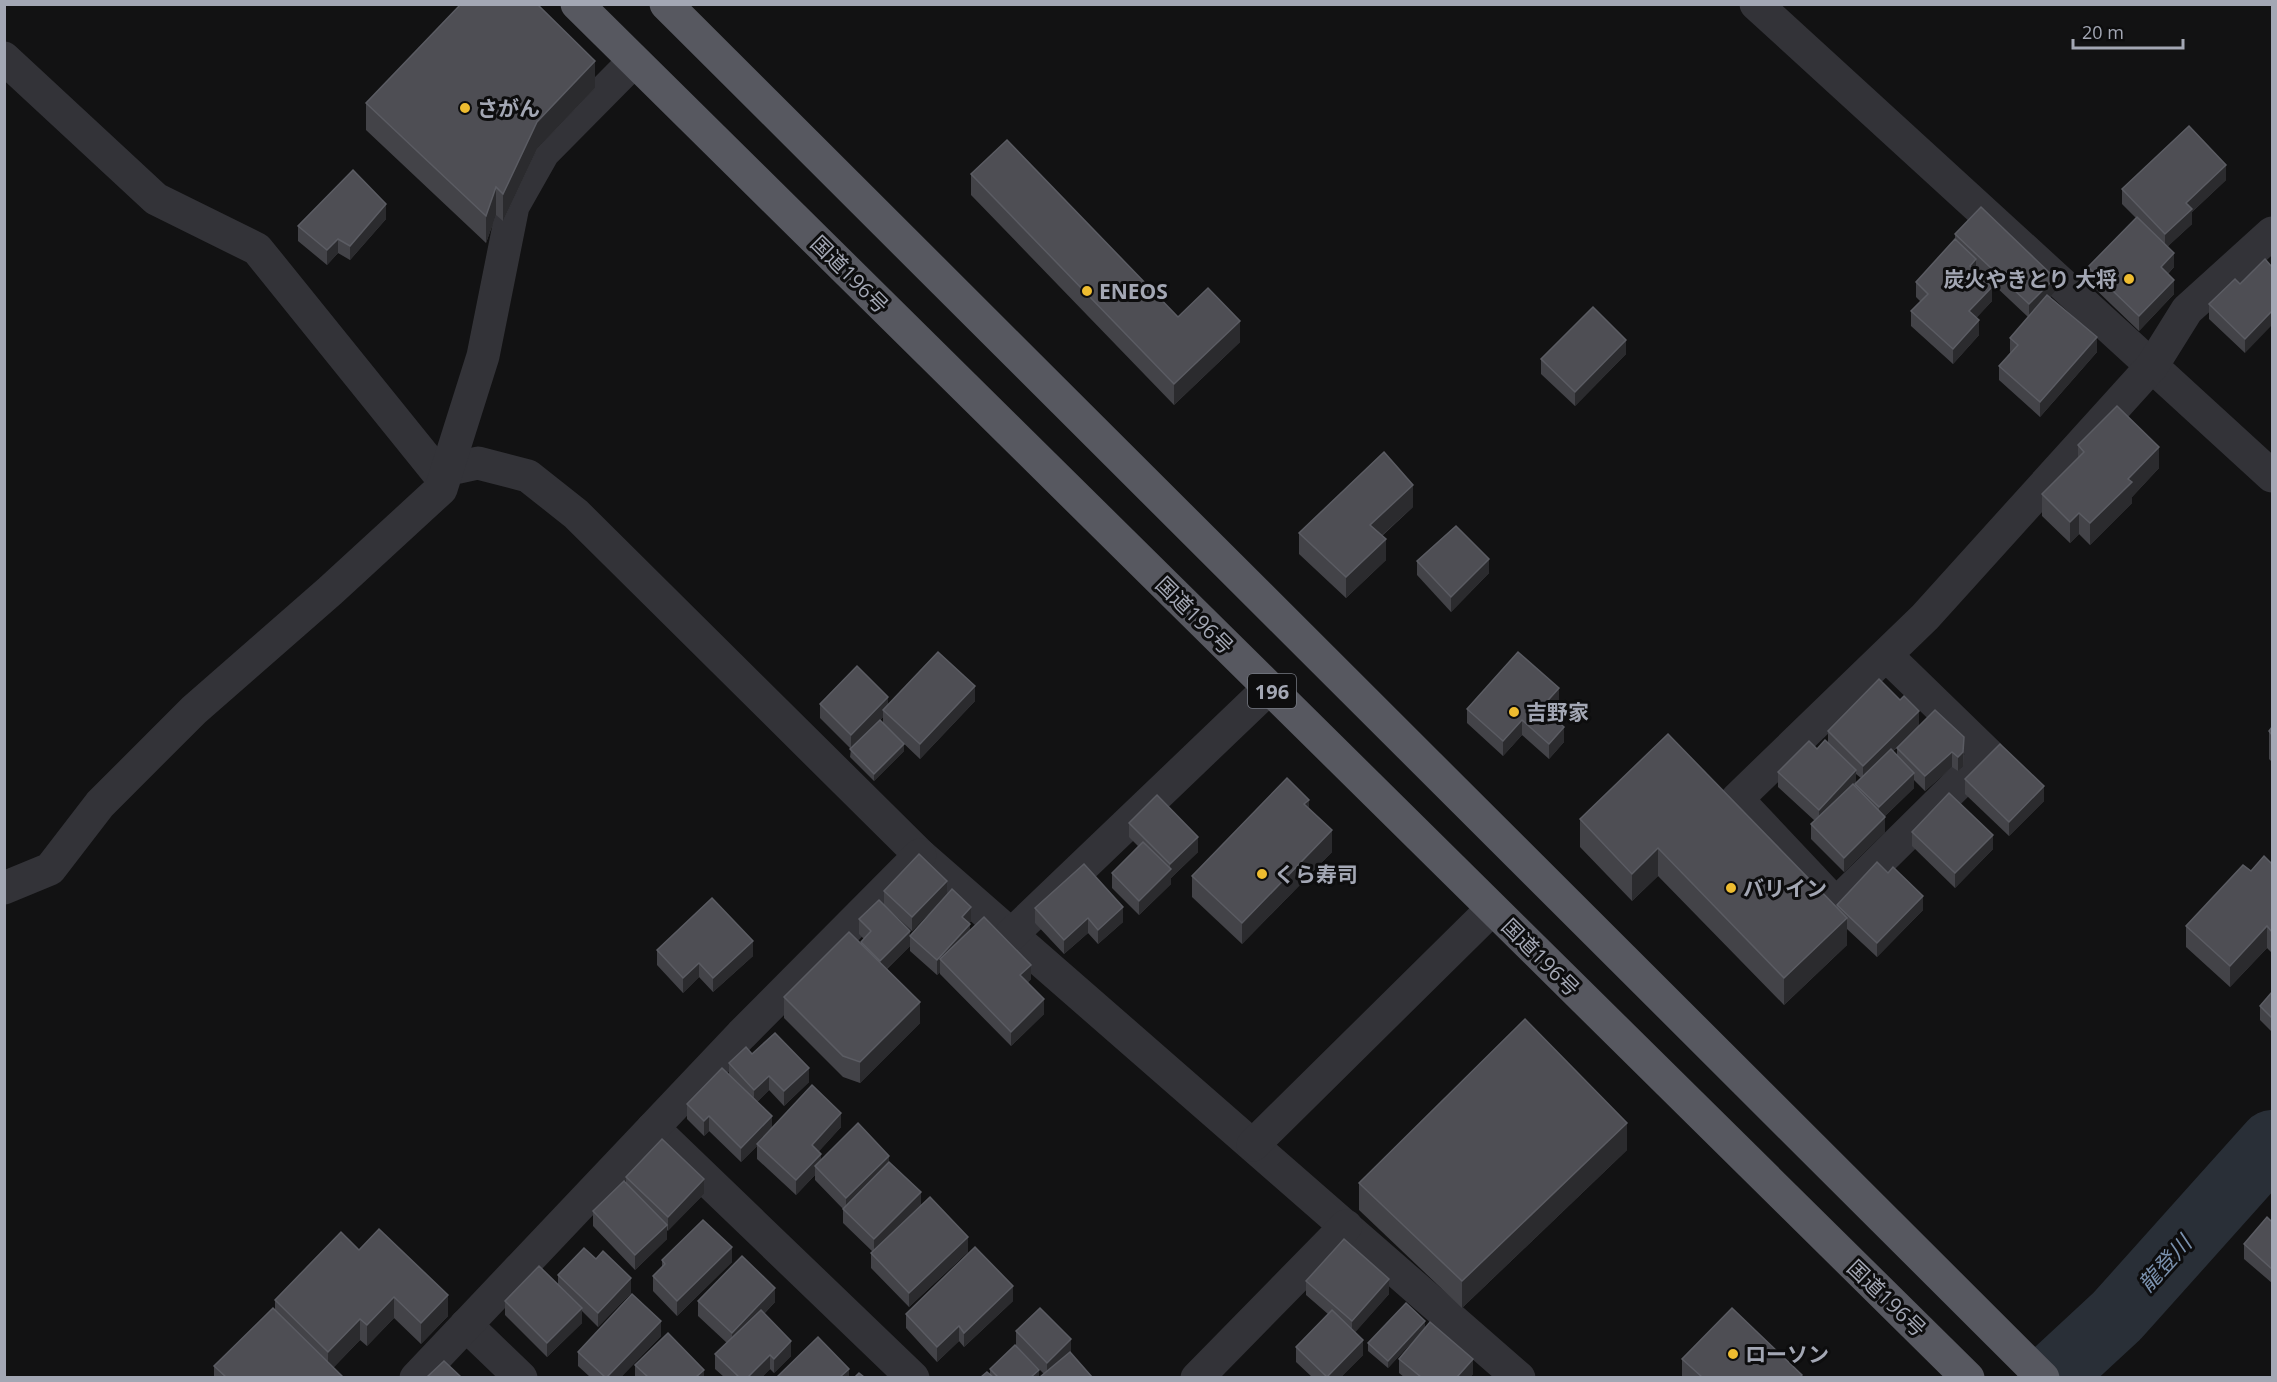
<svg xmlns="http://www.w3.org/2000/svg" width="2277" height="1382" viewBox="0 0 2277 1382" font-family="'Open Sans','Noto Sans JP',sans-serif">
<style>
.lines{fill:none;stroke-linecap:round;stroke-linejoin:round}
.river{stroke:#292f37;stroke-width:66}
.minor{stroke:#333338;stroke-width:33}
.trunk{stroke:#575860;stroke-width:33}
.wall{fill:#434348;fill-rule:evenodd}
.shaded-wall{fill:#2b2b2e}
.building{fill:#4e4e54;stroke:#5b5c63;stroke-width:1.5}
.poi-dot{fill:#eebc30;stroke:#0d0d0e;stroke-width:2}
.labels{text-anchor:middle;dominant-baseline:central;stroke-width:6;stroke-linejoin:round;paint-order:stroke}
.shield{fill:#0d0d0e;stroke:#767982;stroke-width:1.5}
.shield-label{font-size:20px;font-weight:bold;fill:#a3a7b4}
.poi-label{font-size:21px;font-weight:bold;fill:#a3a7b4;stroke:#0d0d0e;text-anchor:start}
.street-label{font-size:21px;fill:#a3a7b4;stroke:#0d0d0e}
.water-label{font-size:22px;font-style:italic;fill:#7b92af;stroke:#0d0d0e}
</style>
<rect width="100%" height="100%" fill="#121213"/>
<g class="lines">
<polyline class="river" points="2050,1378 2117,1316 2272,1143"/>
<g class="minor">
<polyline points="1756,4 2272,476"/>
<polyline points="4,58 156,199 257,249 437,472 478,463 528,476 576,514 920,855 1519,1378"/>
<polyline points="1886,655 1988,754 1836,904 1737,799 1925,617 2152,366 2187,310 2272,233"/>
<polyline points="4,888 50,869 100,804 194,710 330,591 441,489 483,356 513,206 543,153 634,61"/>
<polyline points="1011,935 1269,688"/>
<polyline points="653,1128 913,1378"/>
<polyline points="1253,1145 1492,909"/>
<polyline points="466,1325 521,1378"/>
<polyline points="416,1378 741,1035 920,855"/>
<polyline points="1197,1378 1346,1226"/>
</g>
<g class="trunk">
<polyline points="577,4 1968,1378"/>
<polyline points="666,4 2043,1378"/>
</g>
</g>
<g class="wall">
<polygon points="595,88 537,149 503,221 496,215 486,243 366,130 366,103"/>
<polygon points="971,174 1178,317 1240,342 1174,405 971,195"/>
<polygon points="2226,180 2192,212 2192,224 2168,246 2174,267 2168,274 2174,294 2139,331 2088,282 2088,267 2136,218 2122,204 2122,189"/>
<polygon points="386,219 350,260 338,253 327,265 298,241 298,226"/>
<polygon points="1955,234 2055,292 2050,297 2097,352 2040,417 1999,380 1999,366 2010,353 2010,338 2028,317 1976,268 1976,272 1992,301 1976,318 1979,335 1953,364 1911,326 1911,311 1921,302 1916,297 1916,282 1955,239"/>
<polygon points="2265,259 2245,353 2209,319 2209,304 2240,284"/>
<polygon points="1626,354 1575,406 1541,374 1541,359"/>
<polygon points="2078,445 2159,468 2132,497 2132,503 2090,545 2079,534 2070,543 2042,516 2042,494 2078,458"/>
<polygon points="1413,507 1382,536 1386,560 1346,598 1299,554 1299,533"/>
<polygon points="1417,561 1489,573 1451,612 1417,575"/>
<path d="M975,701l-55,58 -21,-20 5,12 -30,30 -24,-24 1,-8 -31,-31v-14l68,1zM883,717v6l-14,8z"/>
<polygon points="1559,703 1549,714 1564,742 1549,759 1522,735 1503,756 1467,723 1467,709"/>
<path d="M1919,725l45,27 -1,15 -5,4 -6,-4 -27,24 -11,-11v8l-30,29 1,15 -41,40 -33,-33v-15l4,-3 -37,-34v-15l39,-23 11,-6v-12zM1897,748v7l-4,-4zM1856,774l5,4 -5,5z"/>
<polygon points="2272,727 2272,762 2269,759 2269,731"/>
<polygon points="1965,779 2044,801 2009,836 1965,794"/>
<polygon points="1309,808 1332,852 1242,944 1192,897 1192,876"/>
<polygon points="1580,819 1837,908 1837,905 1923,910 1877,957 1847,929 1847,945 1784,1005 1658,876 1632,901 1580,847"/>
<polygon points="1129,823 1198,852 1171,878 1171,884 1139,915 1112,888 1112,873 1138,846 1129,837"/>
<polygon points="1912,832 1993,849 1955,888 1912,846"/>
<polygon points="2272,864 2272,953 2267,948 2230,987 2186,947 2186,926 2251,871"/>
<polygon points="884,891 947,895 971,921 969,923 970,930 1031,979 1028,982 1044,1014 1011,1046 940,974 940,972 937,975 910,951 910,946 887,969 920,1023 860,1083 843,1077 784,1018 784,997 861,943 861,942 864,939 859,934 859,919 910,936 942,900 912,931 884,905"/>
<polygon points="1035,908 1123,922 1098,944 1088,933 1064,954 1035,923"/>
<polygon points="657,950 753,956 713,992 699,977 683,993 657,965"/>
<polygon points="2272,992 2272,1032 2260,1020 2260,1006"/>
<polygon points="752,1054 809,1082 784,1106 769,1090 757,1102 772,1128 841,1127 819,1151 821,1159 889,1162 921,1206 968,1252 909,1307 871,1268 871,1253 873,1252 843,1223 843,1209 815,1180 815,1175 796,1195 757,1159 757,1146 741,1162 709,1131 704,1136 687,1119 687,1104 729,1074 729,1063"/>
<polygon points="1627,1150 1462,1308 1359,1210 1359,1183"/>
<polygon points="626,1177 704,1194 667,1231 667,1239 635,1270 593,1226 593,1211 626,1183"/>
<polygon points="2272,1222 2272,1283 2244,1259 2244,1244"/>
<polygon points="359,1250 448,1316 421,1344 394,1318 367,1346 360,1340 333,1368 343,1377 214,1377 214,1366 275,1310 275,1300"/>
<polygon points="662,1260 732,1262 677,1316 653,1291 653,1276 662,1267"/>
<polygon points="558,1275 631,1293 598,1327 582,1311 582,1323 547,1357 505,1315 505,1301 558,1285"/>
<polygon points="1306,1281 1389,1294 1355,1332 1363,1355 1341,1377 1312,1377 1296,1362 1296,1347 1328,1314 1306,1295"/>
<polygon points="698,1301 775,1302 764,1314 791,1356 774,1373 770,1369 762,1377 724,1377 715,1369 715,1354 727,1343 698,1316"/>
<polygon points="1013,1301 964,1347 959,1341 937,1362 906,1328 906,1314"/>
<polygon points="1425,1328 1473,1374 1470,1377 1404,1377 1399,1373 1399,1359 1422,1331 1388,1368 1368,1351 1368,1343"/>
<polygon points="1016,1331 1071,1354 1044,1374 1023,1353 1039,1377 981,1377 990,1374 990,1369 1016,1346"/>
<polygon points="661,1336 621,1377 590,1377 578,1366 578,1352"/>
<polygon points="1682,1359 1802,1377 1682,1377"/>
<polygon points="635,1365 704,1376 709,1377 635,1377"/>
</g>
<g class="shaded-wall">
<polygon points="595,61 595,88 537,149 503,221 503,194 537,122"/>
<polygon points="2226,165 2226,180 2192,212 2192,224 2165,249 2165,234 2186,203"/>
<polygon points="496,187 496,215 486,243 486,216"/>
<polygon points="386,204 386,219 350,260 350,246"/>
<polygon points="338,239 338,253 327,265 327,250"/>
<polygon points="2174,253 2174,267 2161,281 2161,267"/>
<polygon points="1976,259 1976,273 1970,266"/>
<polygon points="2055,278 2055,292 2029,319 2029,304"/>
<polygon points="2174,280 2174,294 2139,331 2139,316"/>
<polygon points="1992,287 1992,301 1969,326 1969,311"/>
<polygon points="2272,311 2272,325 2245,353 2245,339"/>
<polygon points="1979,320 1979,335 1953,364 1953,349"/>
<polygon points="1240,321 1240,342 1174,405 1174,384"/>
<polygon points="2097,337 2097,352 2040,417 2040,402"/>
<polygon points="1626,340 1626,354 1575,406 1575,392"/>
<polygon points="2159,447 2159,468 2132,497 2132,503 2090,545 2090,523 2128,479"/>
<polygon points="1413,485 1413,507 1370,546 1370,525"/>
<polygon points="2079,513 2079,534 2070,543 2070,522"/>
<polygon points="1386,539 1386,560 1346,598 1346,577"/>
<polygon points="1489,559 1489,573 1451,612 1451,597"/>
<polygon points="975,686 975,701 920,759 920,744"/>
<polygon points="1559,688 1559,703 1542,722 1542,707"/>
<polygon points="888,697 888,711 883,710 883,717 851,749 851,735"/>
<polygon points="1919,711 1919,725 1863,781 1863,766"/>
<polygon points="1522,720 1522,735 1503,756 1503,741"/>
<polygon points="1564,727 1564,742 1549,759 1549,744"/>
<polygon points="1964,737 1963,767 1958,771 1958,757"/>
<polygon points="904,744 904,751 874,781 874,774"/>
<polygon points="1952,752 1952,767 1925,791 1925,776"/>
<polygon points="1856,770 1856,785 1855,784 1855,786 1819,824 1819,810"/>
<polygon points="1914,773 1914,788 1879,822 1879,807"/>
<polygon points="2044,786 2044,801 2009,836 2009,822"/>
<polygon points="1309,800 1309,821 1304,804"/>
<polygon points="1885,817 1885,832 1844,872 1844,858"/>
<polygon points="1332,830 1332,852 1242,944 1242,923"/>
<polygon points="1993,835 1993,849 1955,888 1955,873"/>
<polygon points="1198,837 1198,852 1171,878 1171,884 1139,915 1139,901 1170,870 1170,864"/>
<polygon points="1658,848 1658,876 1632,901 1632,874"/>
<polygon points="947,881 947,895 912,931 912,917"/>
<polygon points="1923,896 1923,910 1877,957 1877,943"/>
<polygon points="971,907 971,921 962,931 962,917"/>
<polygon points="1123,907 1123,922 1098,944 1098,930"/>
<polygon points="1088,918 1088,933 1064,954 1064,940"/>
<polygon points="1847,918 1847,945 1784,1005 1784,978"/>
<polygon points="970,924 970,939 940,959 940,972 937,975 937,960"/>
<polygon points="2267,926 2267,948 2230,987 2230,966"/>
<polygon points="910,931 910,946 880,975 880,961"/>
<polygon points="753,941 753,956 713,992 713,978"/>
<polygon points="699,963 699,977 683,993 683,978"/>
<polygon points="1031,965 1031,979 1020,989 1020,975"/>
<polygon points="1044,999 1044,1014 1011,1046 1011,1032"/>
<polygon points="920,1002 920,1023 860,1083 860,1062"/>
<polygon points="809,1068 809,1082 784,1106 784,1091"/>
<polygon points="769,1076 769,1090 754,1105 754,1090"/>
<polygon points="841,1113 841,1127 812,1159 812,1145"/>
<polygon points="709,1116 709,1131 704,1136 704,1121"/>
<polygon points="772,1116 772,1131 757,1144 757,1146 741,1162 741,1148"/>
<polygon points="1627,1123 1627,1150 1462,1308 1462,1281"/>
<polygon points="821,1154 821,1168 815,1166 815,1175 796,1195 796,1180"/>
<polygon points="889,1156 889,1170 846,1212 846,1198"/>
<polygon points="704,1179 704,1194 668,1231 668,1217"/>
<polygon points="921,1192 921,1207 874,1253 874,1239"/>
<polygon points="667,1225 667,1239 635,1270 635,1255"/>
<polygon points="968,1237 968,1252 909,1307 909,1293"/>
<polygon points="732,1247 732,1262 677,1316 677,1301"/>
<polygon points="631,1278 631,1293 598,1327 598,1313"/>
<polygon points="1389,1279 1389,1294 1352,1336 1352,1321"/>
<polygon points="1013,1286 1013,1301 964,1347 964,1333"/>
<polygon points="775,1288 775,1302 732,1347 732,1333"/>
<polygon points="448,1295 448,1316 421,1344 421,1323"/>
<polygon points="394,1297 394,1318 367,1346 367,1325"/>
<polygon points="582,1308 582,1323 547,1357 547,1343"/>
<polygon points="360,1319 360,1340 328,1373 328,1352"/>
<polygon points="661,1321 661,1336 621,1377 607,1377"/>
<polygon points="1425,1321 1425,1328 1388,1368 1388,1361"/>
<polygon points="959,1326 959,1341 937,1362 937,1347"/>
<polygon points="1071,1339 1071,1354 1047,1377 1047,1363"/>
<polygon points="1363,1340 1363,1355 1341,1377 1327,1377"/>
<polygon points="791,1341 791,1356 774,1373 774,1359"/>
<polygon points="770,1355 770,1369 762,1377 748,1377"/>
<polygon points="1473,1359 1473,1374 1470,1377 1457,1377"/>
<polygon points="849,1369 849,1377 840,1377"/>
<polygon points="704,1370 704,1377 696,1377"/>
<polygon points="1039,1370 1039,1377 1031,1377"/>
</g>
<g class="building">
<polygon points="461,4 537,4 595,61 537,122 503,194 496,187 486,216 366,103"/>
<polygon points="2189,126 2226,165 2186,203 2192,209 2165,234 2122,189"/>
<polygon points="1007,140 1178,317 1208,288 1240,321 1174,384 971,174"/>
<polygon points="353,170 386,204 350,246 338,239 327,250 298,226"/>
<polygon points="1981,207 2055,278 2029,304 1955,234"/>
<polygon points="2137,217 2174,253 2161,267 2174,280 2139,316 2088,267"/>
<polygon points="1955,239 1976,259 1970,266 1992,287 1969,311 1979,320 1953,349 1911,311 1928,294 1916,282"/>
<polygon points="2265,259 2272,267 2272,311 2245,339 2209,304 2235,279 2240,284"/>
<polygon points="2047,295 2097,337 2040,402 1999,366 2018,345 2010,338"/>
<polygon points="1593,307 1626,340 1575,392 1541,359"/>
<polygon points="2117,406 2159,447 2128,479 2132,482 2090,523 2079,513 2070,522 2042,494 2084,452 2078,445"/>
<polygon points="1384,452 1413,485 1370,525 1386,539 1346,577 1299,533"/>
<polygon points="1456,526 1489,559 1451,597 1417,561"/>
<polygon points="938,652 975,686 920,744 883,710"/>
<polygon points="1518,652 1559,688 1542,707 1564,727 1549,744 1522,720 1503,741 1467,709"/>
<polygon points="857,666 888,697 851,735 820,704"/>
<polygon points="1879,679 1900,700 1904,696 1919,711 1863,766 1828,731"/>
<polygon points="1935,710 1964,737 1963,752 1958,757 1952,752 1925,776 1897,748"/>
<polygon points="880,720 904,744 874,774 850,749"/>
<polygon points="2272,727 2272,735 2269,731"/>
<polygon points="1668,734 1847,918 1784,978 1658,848 1632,874 1580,819"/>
<polygon points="1825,740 1856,770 1819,810 1778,772 1809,741 1817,749"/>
<polygon points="2000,744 2044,786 2009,822 1965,779"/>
<polygon points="1891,749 1914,773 1879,807 1855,784"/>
<polygon points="1287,778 1309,800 1304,804 1332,830 1242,923 1192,876"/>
<polygon points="1853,784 1885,817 1844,858 1811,824"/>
<polygon points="1949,793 1993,835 1955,873 1912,832"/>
<polygon points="1157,795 1198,837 1170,864 1129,823"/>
<polygon points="1143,842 1171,869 1139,901 1112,873"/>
<polygon points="919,854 947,881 912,917 884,891"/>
<polygon points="2264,856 2272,864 2272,932 2267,926 2230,966 2186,926 2243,865 2251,871"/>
<polygon points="1877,862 1888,873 1893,867 1923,896 1877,943 1837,905"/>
<polygon points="1084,864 1123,907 1098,930 1088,918 1064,940 1035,908"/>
<polygon points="952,889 971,907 962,917 970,924 937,960 910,936"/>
<polygon points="712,898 753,941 713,978 699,963 683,978 657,950"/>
<polygon points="879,900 910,931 880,961 861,942 871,931 859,919"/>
<polygon points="984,917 1031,965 1020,975 1044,999 1011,1032 940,959"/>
<polygon points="849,932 920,1002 860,1062 843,1056 784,997"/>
<polygon points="2272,992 2272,1018 2260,1006"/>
<polygon points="1525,1019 1627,1123 1462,1281 1359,1183"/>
<polygon points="775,1033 809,1068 784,1091 769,1076 754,1090 729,1063 746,1047 752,1054"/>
<polygon points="722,1068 772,1116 741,1148 709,1116 704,1121 687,1104"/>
<polygon points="812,1085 841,1113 812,1145 821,1154 796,1180 757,1144"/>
<polygon points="858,1123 889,1156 846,1198 815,1166"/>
<polygon points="662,1139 704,1179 668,1217 626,1177"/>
<polygon points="889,1162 921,1192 874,1239 843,1209"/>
<polygon points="624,1181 667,1225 635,1255 593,1211"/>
<polygon points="930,1197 968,1237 909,1293 871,1253"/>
<polygon points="2267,1217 2272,1222 2272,1269 2244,1244"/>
<polygon points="703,1220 732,1247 677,1301 653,1276 665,1264 662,1260"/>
<polygon points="379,1229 448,1295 421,1323 394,1297 367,1325 360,1319 328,1352 275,1300 341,1232 359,1250"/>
<polygon points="1344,1239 1389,1279 1352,1321 1306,1281"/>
<polygon points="975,1247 1013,1286 964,1333 959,1326 937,1347 906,1314"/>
<polygon points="584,1248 596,1259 603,1251 631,1278 598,1313 558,1275"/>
<polygon points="742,1256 775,1288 732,1333 698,1301"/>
<polygon points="539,1266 582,1308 547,1343 505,1301"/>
<polygon points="632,1294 661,1321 607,1377 605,1377 578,1352"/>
<polygon points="1406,1303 1425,1321 1388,1361 1368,1343"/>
<polygon points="273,1308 343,1377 226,1377 214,1366"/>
<polygon points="1040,1308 1071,1339 1047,1363 1016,1331"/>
<polygon points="1732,1308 1802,1375 1800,1377 1702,1377 1682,1359"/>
<polygon points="761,1310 791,1341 774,1359 770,1355 748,1377 739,1377 715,1354"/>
<polygon points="1332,1310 1363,1340 1327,1377 1296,1347"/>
<polygon points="1430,1322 1473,1359 1457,1377 1421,1377 1399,1359"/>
<polygon points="668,1333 704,1370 696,1377 648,1377 635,1365"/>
<polygon points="818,1337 849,1369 840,1377 777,1377"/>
<polygon points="1015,1345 1039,1370 1031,1377 998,1377 990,1369"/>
<polygon points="1070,1352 1092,1377 1040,1377"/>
<polygon points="444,1361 461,1377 427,1377"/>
<polygon points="987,1372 993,1377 981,1377"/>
<polygon points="859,1373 864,1377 855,1377"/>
</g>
<g class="poi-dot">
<circle cx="465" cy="108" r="6"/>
<circle cx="2129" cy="279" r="6"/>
<circle cx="1087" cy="291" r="6"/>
<circle cx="1514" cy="712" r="6"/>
<circle cx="1262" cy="874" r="6"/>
<circle cx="1731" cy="888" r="6"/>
<circle cx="1733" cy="1354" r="6"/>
</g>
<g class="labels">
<rect class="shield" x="1248" y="674" width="48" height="34" rx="4.5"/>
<g class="shield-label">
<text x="1272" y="691">196</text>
</g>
<g class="poi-label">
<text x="477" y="108">さがん</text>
<text x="2117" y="279" text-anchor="end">炭火やきとり 大将</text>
<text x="1099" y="291">ENEOS</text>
<text x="1526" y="712">吉野家</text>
<text x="1274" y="874">くら寿司</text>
<text x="1743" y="888">バリイン</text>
<text x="1745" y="1354">ローソン</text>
</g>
<g class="street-label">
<text transform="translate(850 274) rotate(45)">国道196号</text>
<text transform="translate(1195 615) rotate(45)">国道196号</text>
<text transform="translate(1541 957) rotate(45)">国道196号</text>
<text transform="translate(1887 1298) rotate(44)">国道196号</text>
</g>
<g class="water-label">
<text transform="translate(2164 1263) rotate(-48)">龍登川</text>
</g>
</g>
<rect width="2277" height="1382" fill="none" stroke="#a3a7b4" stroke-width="12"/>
<path d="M2073 39v9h110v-9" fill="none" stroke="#a3a7b4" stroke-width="3"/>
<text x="2082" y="39" font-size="18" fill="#a3a7b4" stroke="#0d0d0e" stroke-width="4.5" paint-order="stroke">20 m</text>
</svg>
